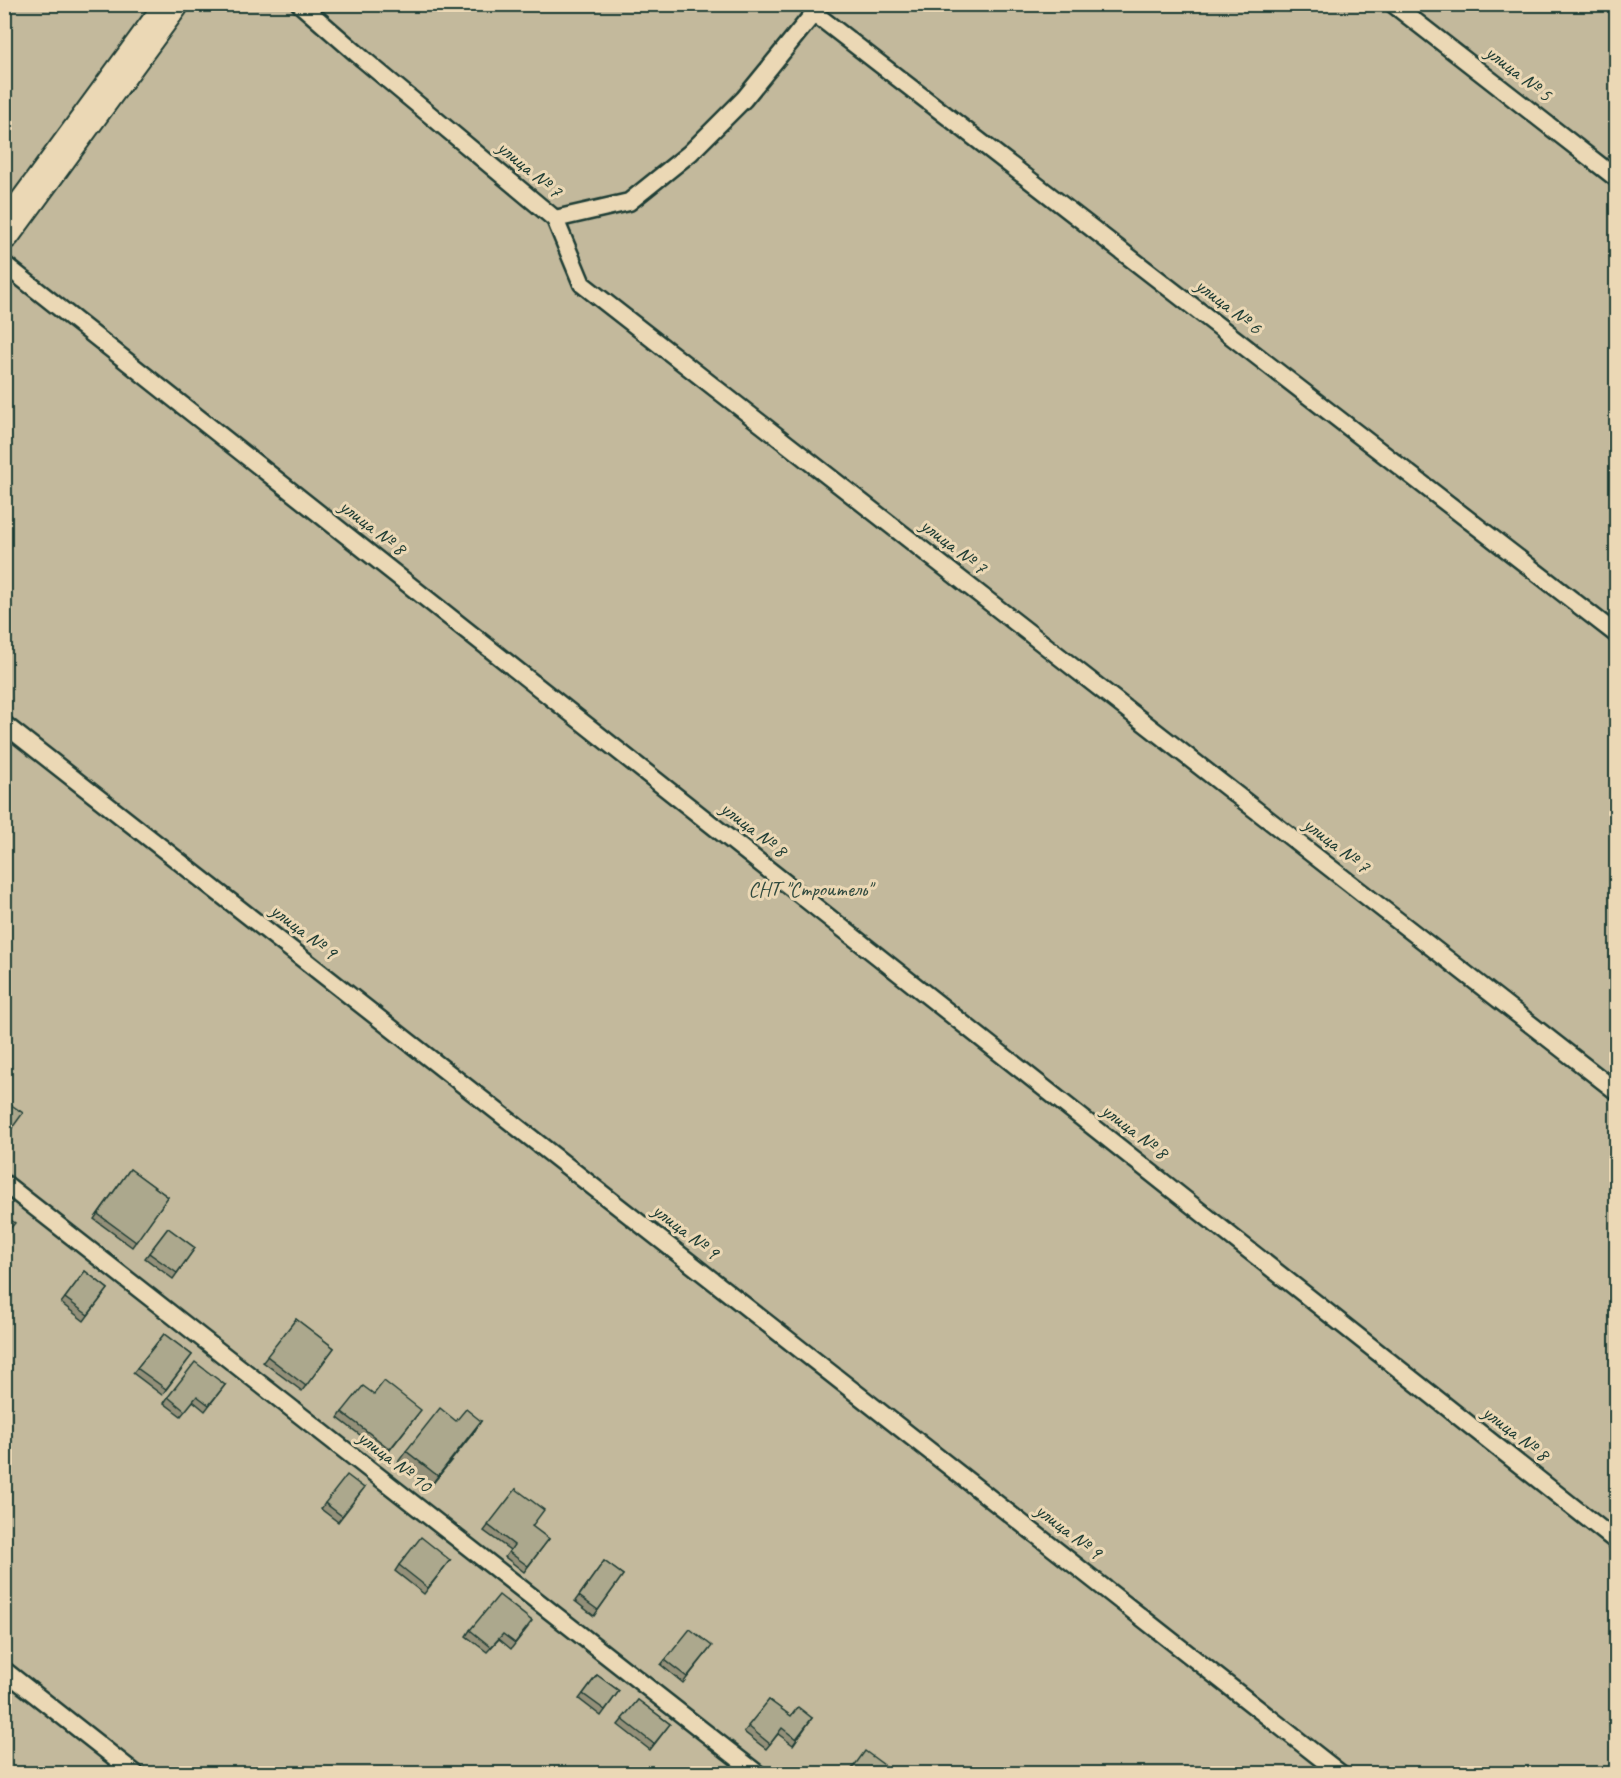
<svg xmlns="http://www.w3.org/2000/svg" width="1621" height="1778" viewBox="0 0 1621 1778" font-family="Caveat,sans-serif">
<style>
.green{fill:#c3b99c;stroke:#717b68;stroke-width:1.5}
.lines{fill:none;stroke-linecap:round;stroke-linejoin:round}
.lane-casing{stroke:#1f3d34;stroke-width:21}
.street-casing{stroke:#1f3d34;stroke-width:36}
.lane{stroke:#ebd8b5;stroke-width:16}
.street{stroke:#ebd8b5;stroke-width:32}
.wall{fill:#949079;stroke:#1f3d34;stroke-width:1.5}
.shaded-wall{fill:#787663;stroke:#1f3d34;stroke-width:1.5}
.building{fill:#aca88d;stroke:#1f3d34;stroke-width:1.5}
.labels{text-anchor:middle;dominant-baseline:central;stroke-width:6;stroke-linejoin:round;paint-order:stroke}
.street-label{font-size:21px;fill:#1f3d34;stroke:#ebd8b5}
.park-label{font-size:21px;fill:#2f493e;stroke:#ebd8b5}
</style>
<rect width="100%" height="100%" fill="#e3d2b0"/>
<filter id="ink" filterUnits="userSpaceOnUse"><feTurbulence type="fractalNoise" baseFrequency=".0167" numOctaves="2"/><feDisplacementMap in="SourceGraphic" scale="12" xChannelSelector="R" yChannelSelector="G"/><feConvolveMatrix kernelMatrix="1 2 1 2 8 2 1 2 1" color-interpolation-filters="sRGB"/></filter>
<g filter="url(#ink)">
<rect class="green" x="5" y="5" width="1611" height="1768"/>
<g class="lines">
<defs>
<g id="lane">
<polyline points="300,4 363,59 555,219 582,284 1616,1091"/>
<polyline points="1393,4 1616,178"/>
<polyline points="814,13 1616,634"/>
<polyline points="555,219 629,202 690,153 744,99 814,13 818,4"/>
<polyline points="4,264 1616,1541"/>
<polyline points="4,724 1341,1774"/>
<polyline points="4,1183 758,1774"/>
<polyline points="4,1670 136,1774"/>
</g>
<polyline id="street" points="4,233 172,4"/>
</defs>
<use href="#lane" class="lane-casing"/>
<use href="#street" class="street-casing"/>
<use href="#lane" class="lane"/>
<use href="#street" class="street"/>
</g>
<g class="wall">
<polygon points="130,1169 168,1197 132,1247 94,1219"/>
<polygon points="168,1228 195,1248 173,1279 145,1258"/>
<polygon points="85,1271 108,1289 84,1321 61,1303"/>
<polygon points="296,1319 334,1348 302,1391 263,1362"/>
<polygon points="164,1334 192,1355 162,1395 133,1373"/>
<polygon points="225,1385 205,1411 193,1401 181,1416 164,1403 168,1397"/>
<polygon points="374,1394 417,1415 386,1455 338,1418 342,1412"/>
<polygon points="456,1421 481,1421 430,1487 398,1462 406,1451"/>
<polygon points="364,1488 338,1522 321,1509 325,1503"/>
<polygon points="516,1489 532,1527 549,1539 524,1572 505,1557 510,1550 484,1531"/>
<polygon points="450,1560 424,1594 395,1571 399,1565"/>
<polygon points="604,1561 623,1575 594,1616 575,1601"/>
<polygon points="528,1627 511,1649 499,1639 487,1652 466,1636 470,1630"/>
<polygon points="708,1651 683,1683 661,1665 665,1660"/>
<polygon points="597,1675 619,1691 601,1716 579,1699"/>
<polygon points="638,1700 670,1724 650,1750 618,1725"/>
<polygon points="769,1700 791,1716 812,1718 793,1745 778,1734 766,1749 744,1732"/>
</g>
<polygon class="shaded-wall" points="481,1421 474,1432 430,1487 438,1476"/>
<g class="building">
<polygon points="4,1100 23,1113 4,1139"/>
<polygon points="130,1169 168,1197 136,1242 98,1214"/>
<polygon points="4,1215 15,1223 4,1236"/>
<polygon points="168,1228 195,1248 177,1273 149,1253"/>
<polygon points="85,1271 108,1289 88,1315 65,1298"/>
<polygon points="296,1319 334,1348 306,1386 267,1356"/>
<polygon points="164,1334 192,1355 166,1389 137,1368"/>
<polygon points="195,1362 225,1385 209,1405 197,1396 185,1411 168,1397"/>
<polygon points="384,1381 421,1410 390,1449 342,1412 363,1386 374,1394"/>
<polygon points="440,1408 456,1421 466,1409 481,1421 438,1476 406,1451"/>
<polygon points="347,1475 364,1488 342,1516 325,1503"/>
<polygon points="516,1489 544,1510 532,1526 549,1539 528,1566 509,1552 514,1545 488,1525"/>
<polygon points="421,1537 450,1560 428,1588 399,1565"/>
<polygon points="604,1561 623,1575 598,1610 579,1596"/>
<polygon points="499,1595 532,1621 515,1643 503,1634 491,1647 470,1630"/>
<polygon points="690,1629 712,1646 687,1677 665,1660"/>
<polygon points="597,1675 619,1691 605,1710 583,1694"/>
<polygon points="638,1700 670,1724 654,1744 622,1719"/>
<polygon points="769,1700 791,1716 798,1707 812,1718 796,1739 782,1728 770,1744 748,1726"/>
<polygon points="865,1751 895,1773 849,1773"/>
</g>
</g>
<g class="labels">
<g class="street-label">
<text transform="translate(1519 73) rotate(38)">улица № 5</text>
<text transform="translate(530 169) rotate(40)">улица № 7</text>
<text transform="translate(1229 306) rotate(38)">улица № 6</text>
<text transform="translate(373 527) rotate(38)">улица № 8</text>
<text transform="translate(954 546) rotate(38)">улица № 7</text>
<text transform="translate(754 829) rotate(38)">улица № 8</text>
<text transform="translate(1337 845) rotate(38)">улица № 7</text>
<text transform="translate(304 931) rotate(38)">улица № 9</text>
<text transform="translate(1135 1131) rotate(38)">улица № 8</text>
<text transform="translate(686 1231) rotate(38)">улица № 9</text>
<text transform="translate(1516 1433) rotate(38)">улица № 8</text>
<text transform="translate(395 1461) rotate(38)">улица № 10</text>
<text transform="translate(1069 1531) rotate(38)">улица № 9</text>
</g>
<g class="park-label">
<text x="810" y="889">СНТ "Строитель"</text>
</g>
</g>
<rect width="1621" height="1778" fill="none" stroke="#ebd8b5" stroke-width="24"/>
<rect x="12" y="12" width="1597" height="1754" fill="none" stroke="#1f3d34" stroke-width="2" filter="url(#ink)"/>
</svg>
